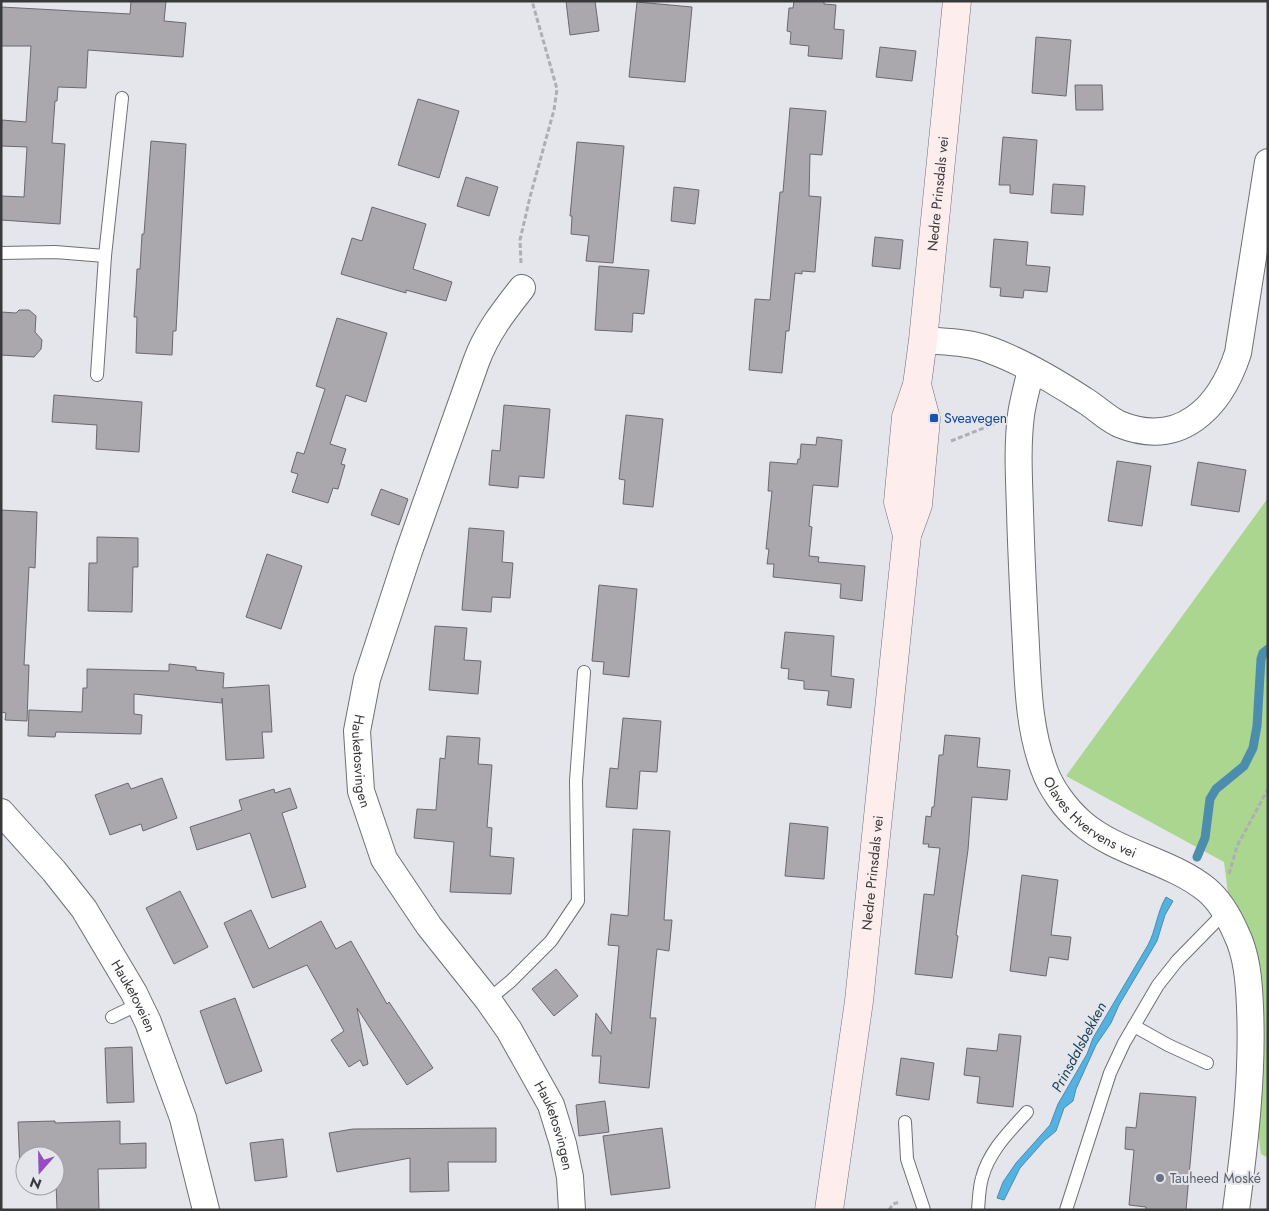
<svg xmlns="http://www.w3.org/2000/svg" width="1269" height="1211" viewBox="0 0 1269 1211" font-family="Jost,sans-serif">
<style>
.green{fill:#aad690}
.water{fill:#55b1df;stroke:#4c8dae}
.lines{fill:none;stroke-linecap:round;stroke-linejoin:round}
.stream{stroke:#4c8dae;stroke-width:9}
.building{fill:#aaa8ad;stroke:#6b696e}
.service-casing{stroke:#6f7075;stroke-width:14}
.minor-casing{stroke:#6f7075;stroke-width:28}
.secondary-casing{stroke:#6f7075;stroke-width:29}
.path{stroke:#adafb4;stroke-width:3;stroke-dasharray:5 2.5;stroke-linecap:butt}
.service{stroke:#fff;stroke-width:12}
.minor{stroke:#fff;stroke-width:26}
.secondary{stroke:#feeded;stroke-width:28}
.transit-dot{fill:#1a4fb4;stroke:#e4e6ec;stroke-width:2}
.worship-dot{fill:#6b7280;stroke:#e4e6ec;stroke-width:2}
.labels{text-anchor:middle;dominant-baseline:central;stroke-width:4;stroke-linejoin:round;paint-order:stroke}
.street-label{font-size:14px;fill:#38393b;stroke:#e4e6ec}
.transit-label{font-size:14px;fill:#164399;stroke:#e4e6ec;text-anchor:start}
.worship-label{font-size:14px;fill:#5b616d;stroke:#e4e6ec;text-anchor:start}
.water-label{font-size:15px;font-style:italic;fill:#1d4458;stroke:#e4e6ec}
</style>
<rect width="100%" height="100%" fill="#e4e6ec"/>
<polygon class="green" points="1268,498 1268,1158 1261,1154 1224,862 1066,776"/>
<path class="water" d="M1166,897l7,4 -8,14 -8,26 -38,64 -8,18 -15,22 -20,44 -3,12 -9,7 -8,23 -12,10 -24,27 -16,32 -7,-2 6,-16 13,-19 34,-38 8,-21 29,-50 6,-16 55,-93c8,-15 9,-33 18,-48z"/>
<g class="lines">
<polyline class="stream" points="1197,857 1205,838 1210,799 1216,789 1244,766 1253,748 1257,726 1261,659 1263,653 1268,649"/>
</g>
<g class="building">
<polygon points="131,1 166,1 164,21 186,23 183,57 88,50 86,88 58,87 57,101 55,101 52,143 65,144 60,224 1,220 1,196 24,197 27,147 1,146 1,138 2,120 26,122 31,46 1,46 1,7 130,14"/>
<polygon points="566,1 595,1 599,31 570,35"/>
<polygon points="794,1 824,1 824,4 836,5 834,29 844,30 842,59 808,56 809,46 790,44 791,32 787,31 789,8 793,8"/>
<polygon points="637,2 692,7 685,82 629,77"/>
<polygon points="1036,37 1071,40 1066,96 1032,93"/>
<polygon points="880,47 916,51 912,81 876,77"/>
<polygon points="1075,85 1102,85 1103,110 1076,110"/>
<polygon points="418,99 459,111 439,178 398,165"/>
<polygon points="790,108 826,111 822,155 810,154 809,196 821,197 815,272 802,271 802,274 795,273 789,331 786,331 782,373 749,370 755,299 770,300 780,192 783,192"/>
<polygon points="1003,137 1037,140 1033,195 1010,193 1010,185 999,185"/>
<polygon points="151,141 186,144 176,331 173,331 172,355 136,353 137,317 134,317 136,288 137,269 140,269 142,234 144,234"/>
<polygon points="577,142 624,146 613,263 586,261 589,236 571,234 572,216 570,216"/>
<polygon points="466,177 498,187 489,216 457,206"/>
<polygon points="1053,184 1085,186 1083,215 1051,213"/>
<polygon points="674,187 699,190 695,224 671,221"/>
<polygon points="372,207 426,224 413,269 452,282 446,301 406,290 406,293 341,274 352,238 362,241"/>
<polygon points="875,237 903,240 900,269 872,266"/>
<polygon points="994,239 1028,242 1026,265 1050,267 1047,292 1024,290 1023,298 1000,296 1001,288 990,287"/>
<polygon points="599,266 649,270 644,314 633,313 632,332 595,330"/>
<polygon points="19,310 29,310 36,316 35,332 42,340 41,349 34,357 1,355 1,312 16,313"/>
<polygon points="337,318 387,333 366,402 346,395 330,444 346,449 341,464 345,465 338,489 333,488 328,503 292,492 298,474 291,472 297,452 304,454 325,389 316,386"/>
<polygon points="54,395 142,402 139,452 96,449 97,425 52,422"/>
<polygon points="504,405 550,409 544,478 519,476 518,488 489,485 492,450 500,451"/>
<polygon points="626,415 663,419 653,507 623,504 625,480 619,479"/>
<polygon points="817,437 842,440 838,487 813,485 809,526 812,527 809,556 819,557 818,562 865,566 862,601 840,598 841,584 773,577 774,564 767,564 769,549 766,549 772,491 768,491 770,462 797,464 798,459 800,459 801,444 816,445"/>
<polygon points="1117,461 1151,466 1142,526 1108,521"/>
<polygon points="1198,462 1246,470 1239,512 1191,505"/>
<polygon points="381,489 408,499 399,525 371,515"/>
<polygon points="1,510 37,512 35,568 29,567 24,665 29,665 27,721 5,720 6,713 1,712"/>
<polygon points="469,528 504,531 502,562 513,563 510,598 492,597 491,612 462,610"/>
<polygon points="97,537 138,538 138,567 133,567 132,612 88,611 89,563 97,563"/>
<polygon points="267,554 302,566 281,629 246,617"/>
<polygon points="599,585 637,589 629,677 603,674 604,662 592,661"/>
<polygon points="435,626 467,628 464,660 481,661 478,694 429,690"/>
<polygon points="785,632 834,636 831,676 854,679 851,708 827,705 829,691 804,689 804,681 788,679 789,669 781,668"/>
<polygon points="169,664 196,667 196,670 224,673 223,688 269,685 272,732 262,732 264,758 226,760 222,698 222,703 134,694 134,714 142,715 141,734 56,732 55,737 28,736 29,710 82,712 83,688 87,688 87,669 169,671"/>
<polygon points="623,718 661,721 657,772 640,771 637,809 606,807 610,768 618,769"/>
<polygon points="945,735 980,738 977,767 1010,770 1007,800 972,797 968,850 956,935 958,936 952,978 915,974 924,894 934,895 940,848 928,847 929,844 923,844 926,816 931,817 932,807 934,807 939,755 943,755"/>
<polygon points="447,736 480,738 478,764 492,765 487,827 492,828 490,856 514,858 511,894 450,892 454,842 414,838 417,809 436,810 440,758 445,759"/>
<polygon points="162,778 177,818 143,831 141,824 110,835 95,795 128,783 131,789"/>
<polygon points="290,788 297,808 282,813 306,887 272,898 250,833 197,850 190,827 242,810 239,800 274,789 275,793"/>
<polygon points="790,823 828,827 824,879 785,876"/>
<polygon points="633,829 670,831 664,920 672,920 669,951 657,949 650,1018 656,1018 649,1088 599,1083 601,1056 592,1056 596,1013 611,1034 619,946 608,945 611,914 628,916"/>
<polygon points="1022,875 1058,880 1051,935 1071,937 1068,960 1049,957 1046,976 1010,971"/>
<polygon points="180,891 208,947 174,964 146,908"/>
<polygon points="251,910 269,949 321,921 336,949 351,941 387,1004 389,1002 433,1068 407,1085 357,1008 368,1064 363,1066 360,1060 349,1067 331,1040 344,1031 307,965 253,988 224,923"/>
<polygon points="556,969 578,996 554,1016 532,989"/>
<polygon points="235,998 262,1071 226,1084 200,1011"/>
<polygon points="999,1034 1021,1036 1013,1107 977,1103 980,1077 964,1075 967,1048 997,1051"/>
<polygon points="132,1047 134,1102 107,1103 105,1048"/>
<polygon points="901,1058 934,1063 929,1100 896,1095"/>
<polygon points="1140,1093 1196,1097 1186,1210 1146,1210 1146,1207 1129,1205 1134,1150 1125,1149 1126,1127 1136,1128"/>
<polygon points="605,1101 609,1132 579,1136 576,1105"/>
<polygon points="55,1121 55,1123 120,1121 120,1144 146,1143 146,1168 98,1169 99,1210 57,1210 55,1156 25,1156 25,1171 20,1171 18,1122"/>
<polygon points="496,1128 496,1162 448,1162 449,1191 410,1192 410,1158 337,1172 329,1133 353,1129"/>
<polygon points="662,1128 670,1188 611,1195 603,1136"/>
<polygon points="283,1139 287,1177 255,1181 250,1143"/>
</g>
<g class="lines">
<defs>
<g id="service">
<polyline points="1,253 55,252 105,256 122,98"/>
<polyline points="97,375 105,256"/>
<polyline points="488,1000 511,981 551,941 578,901 576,781 584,672"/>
<polyline points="112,1017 139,1004"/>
<polyline points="1134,1026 1168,1045 1207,1063"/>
<polyline points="905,1122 907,1159 924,1210"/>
<path d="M978,1210c1,-11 1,-22 4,-32 7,-27 27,-46 45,-66"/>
<polyline points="1066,1210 1110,1073 1124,1043 1158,985 1177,961 1225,912"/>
</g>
<g id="minor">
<path id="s1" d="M522,288c-19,24 -36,46 -46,74l-67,189 -42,128 -10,52 4,60 23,68 45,67 59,74 21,30 42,75 12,39 7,33 2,33"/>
<path d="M923,340c22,2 47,2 67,10 33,12 65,31 94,50 12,7 22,18 35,24 61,25 101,-16 119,-71l30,-191"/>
<path id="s2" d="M1031,369c-3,15 -8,31 -10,46 -4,32 -2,63 -1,95 1,39 3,79 5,118 3,47 2,96 19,141 7,20 22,40 38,54 36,31 88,37 125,67 13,11 22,27 29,43 11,22 13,49 14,74 3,68 -5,135 -14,203"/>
<path id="s3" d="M1,812l53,59 30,38 50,84 14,29 35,96 23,92"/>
</g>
<g id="secondary">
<path id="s4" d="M907,535l-9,-33 8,-85 11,-32 6,-45 34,-339"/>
<path id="s5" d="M829,1210l30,-209 48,-466 11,-30 8,-86 -9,-34"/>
</g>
</defs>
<use href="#service" class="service-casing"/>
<use href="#minor" class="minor-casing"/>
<use href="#secondary" class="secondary-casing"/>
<g class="path">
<polyline points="521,263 520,240 530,197 554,110 557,89 532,1"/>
<polyline points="951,441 994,424"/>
<polyline points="1229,874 1237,846 1268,789"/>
<polyline points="889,1210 893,1204 900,1202"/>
</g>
<use href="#service" class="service"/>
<use href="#minor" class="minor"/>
<use href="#secondary" class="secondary"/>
</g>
<rect class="transit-dot" x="929" y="413" width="10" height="10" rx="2.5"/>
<circle class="worship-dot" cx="1160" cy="1178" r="5"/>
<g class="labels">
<g class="street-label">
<text stroke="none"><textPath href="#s4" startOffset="346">Nedre Prinsdals vei</textPath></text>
<text stroke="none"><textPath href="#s1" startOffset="506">Hauketosvingen</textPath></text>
<text stroke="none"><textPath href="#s2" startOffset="472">Olaves Hvervens vei</textPath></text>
<text stroke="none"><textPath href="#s5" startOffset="340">Nedre Prinsdals vei</textPath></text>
<text stroke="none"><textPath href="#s3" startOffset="228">Hauketoveien</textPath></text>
<text stroke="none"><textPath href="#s1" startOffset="926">Hauketosvingen</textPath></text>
</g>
<g class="transit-label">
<text x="944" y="418">Sveavegen</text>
</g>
<g class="worship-label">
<text x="1170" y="1178">Tauheed Moské</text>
</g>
<g class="water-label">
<text transform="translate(1079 1047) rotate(-62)">Prinsdalsbekken</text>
</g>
</g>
<rect width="1269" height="1211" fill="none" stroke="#38393b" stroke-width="5"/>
<g transform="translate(40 1171) rotate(200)"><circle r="24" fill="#e4e6ec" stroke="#9fa1a5"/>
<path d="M0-4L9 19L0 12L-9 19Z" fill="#954dc1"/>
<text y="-8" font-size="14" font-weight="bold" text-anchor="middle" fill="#38393b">N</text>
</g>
</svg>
